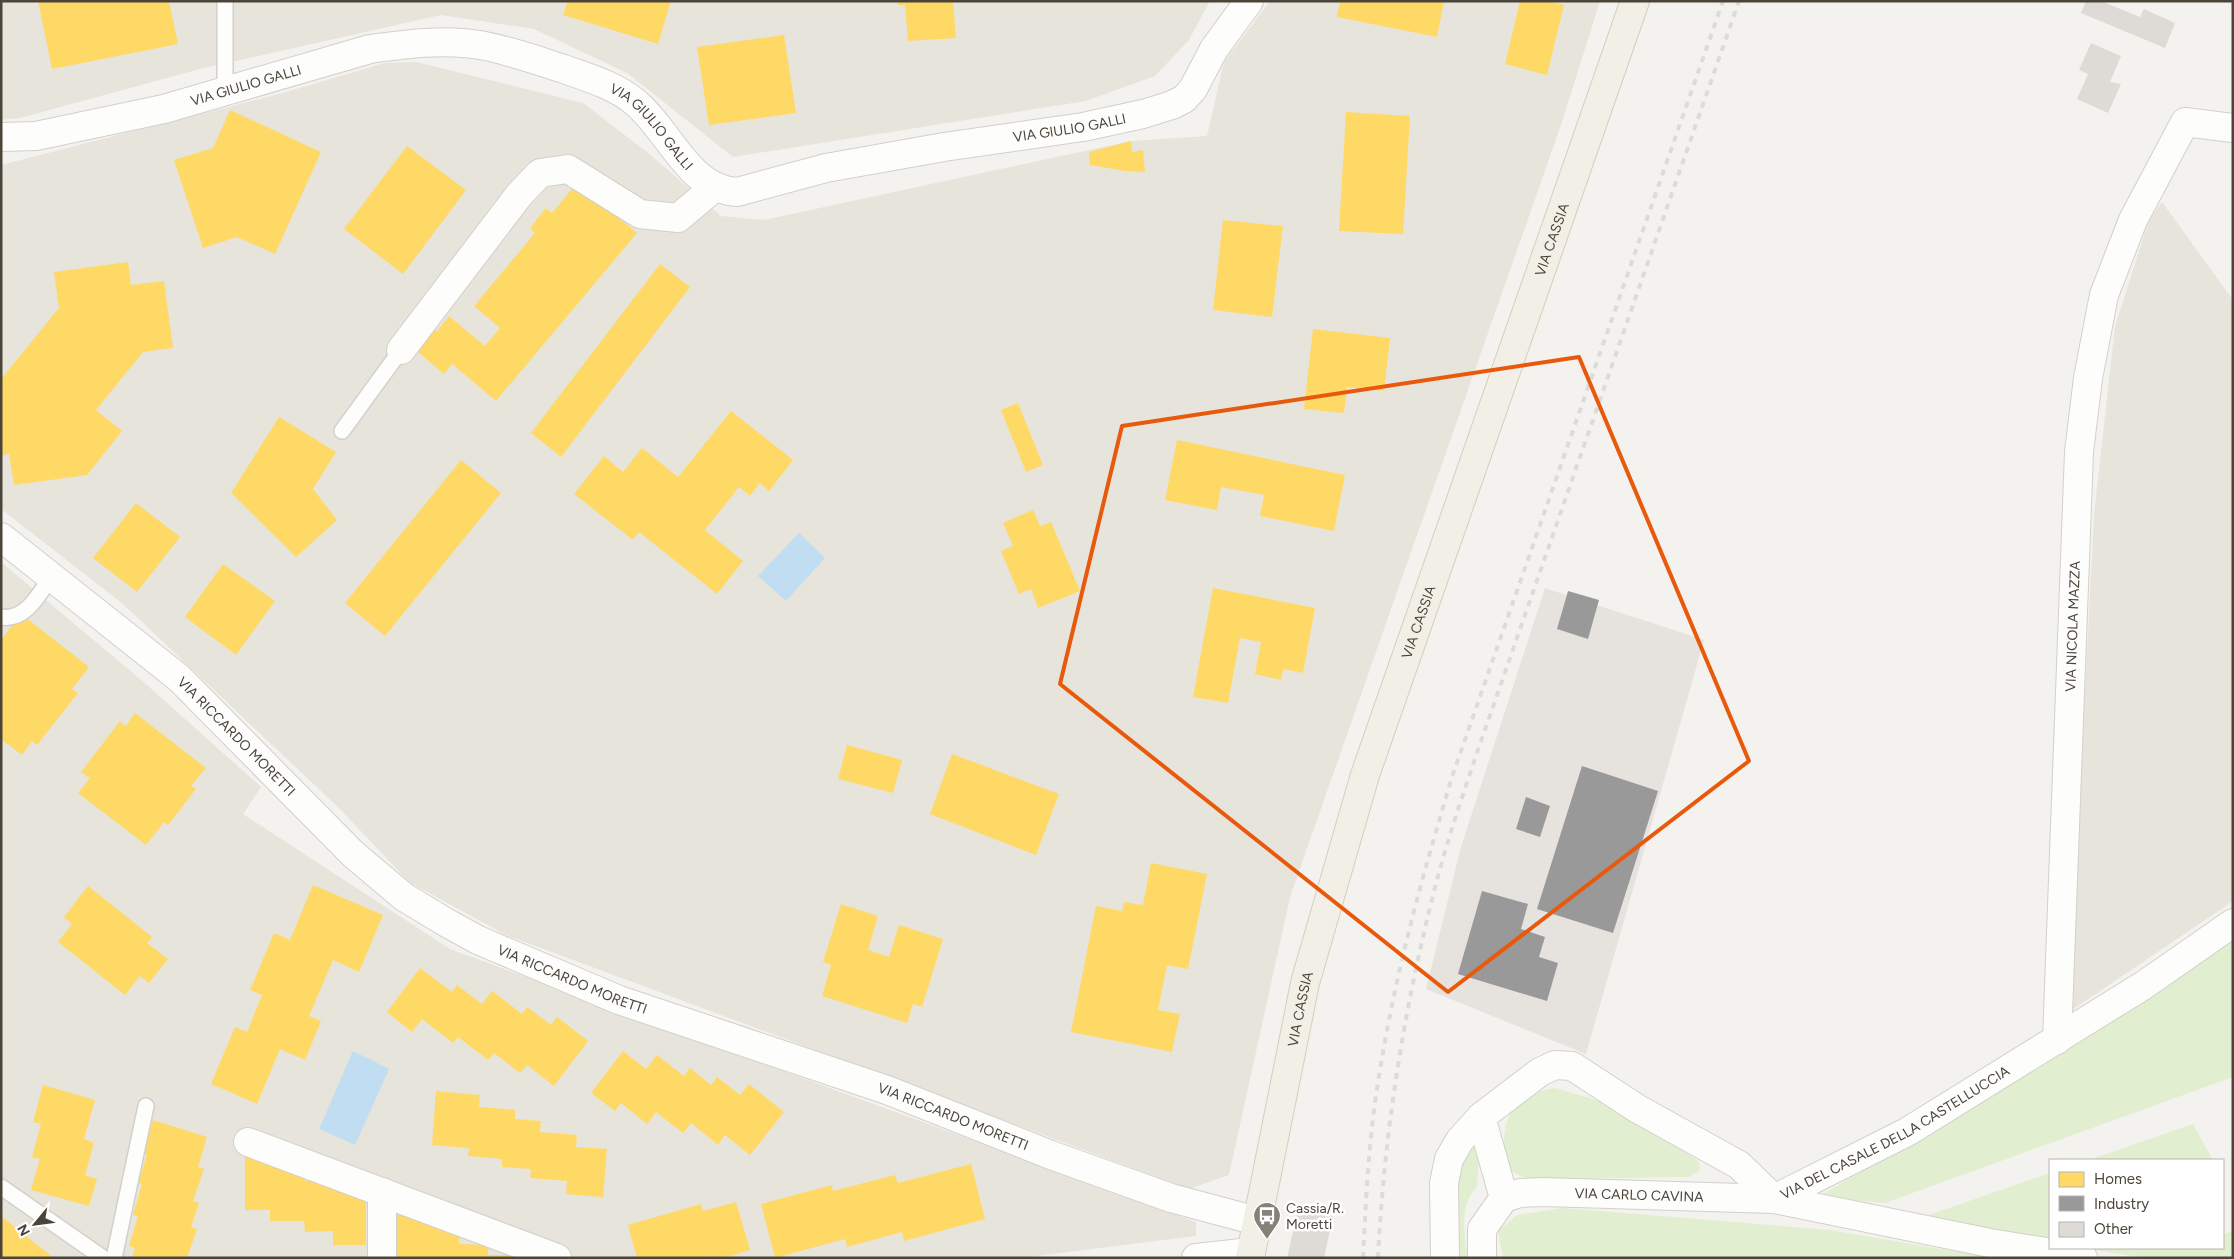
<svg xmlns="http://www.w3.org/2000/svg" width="2234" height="1259" viewBox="0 0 2234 1259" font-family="Figtree,sans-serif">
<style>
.residential{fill:#e7e4dc}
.industrial{fill:#e6e2de}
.green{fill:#e1eecf}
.water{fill:#c0ddf1}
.homes{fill:#ffd966}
.industry{fill:#999}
.building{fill:#dedbd6}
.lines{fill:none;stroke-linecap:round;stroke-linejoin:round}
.lane-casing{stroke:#d2d0cb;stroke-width:18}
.street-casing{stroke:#d2d0cb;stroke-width:30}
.primary-casing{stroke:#d6cebb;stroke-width:30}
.lane{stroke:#fdfdfc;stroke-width:15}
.street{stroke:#fdfdfc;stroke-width:28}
.primary{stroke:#f2efe6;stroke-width:28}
.rail{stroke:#dbdbda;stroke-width:4;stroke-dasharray:6 6;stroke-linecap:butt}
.marked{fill:none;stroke:#e8590c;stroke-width:4;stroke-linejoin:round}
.labels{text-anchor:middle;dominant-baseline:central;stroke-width:5;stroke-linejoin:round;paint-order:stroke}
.street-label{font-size:14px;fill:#4b4439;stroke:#fff}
.poi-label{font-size:14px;fill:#4b4439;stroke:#fff;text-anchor:start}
</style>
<rect width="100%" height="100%" fill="#f4f2ee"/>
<g class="residential">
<polygon points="1,1 1210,1 1189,40 1155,76 1086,101 733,157 627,73 534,29 441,15 200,69 20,118 1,120"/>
<polygon points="1270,1 1600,1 1561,125 1290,897 1229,1175 1189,1189 506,935 409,882 340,809 123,604 1,509 1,165 279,94 385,63 416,62 583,103 647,152 721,216 764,220 1131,141 1207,136 1224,62"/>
<polygon points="2162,202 2233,300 2233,901 2069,1012 2094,515 2115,326 2149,220"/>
<polygon points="1,562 147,685 261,787 243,814 450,949 1196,1222 1196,1236 1020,1258 1,1258"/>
</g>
<polygon class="industrial" points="1545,588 1704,640 1586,1054 1426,989 1461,847"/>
<g class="green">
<polygon points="2233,935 2233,1077 1885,1203 1818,1197 1919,1138"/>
<path d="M1555,1088l55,16 87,56 3,5 -1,6 -10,6 -160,2c-6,-2 -13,-4 -18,-9 -13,-12 -7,-54 5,-66 11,-10 25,-14 39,-16z"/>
<polygon points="2193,1124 2213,1160 2089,1160"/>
<path d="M1473,1142l6,11 -2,34c-18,16 -13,49 -9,71h-13l2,-86z"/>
<polygon points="2050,1173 2050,1243 1923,1217"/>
<polygon points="1564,1208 1830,1230 1994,1258 1503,1258 1498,1231 1517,1215"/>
<polygon points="2233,1230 2233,1258 2147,1258 2079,1248 2223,1248 2223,1235"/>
</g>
<g class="water">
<polygon points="799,533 825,558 786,601 758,576"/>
<polygon points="353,1051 389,1069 355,1145 319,1129"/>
</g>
<g class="homes">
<polygon points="38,1 169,1 178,44 52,69"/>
<polygon points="568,1 671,1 658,44 563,15"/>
<polygon points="898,1 953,1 956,38 908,41 905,5 898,5"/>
<polygon points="1340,1 1444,1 1437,37 1337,17"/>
<polygon points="1520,1 1549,1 1564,5 1547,75 1505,64"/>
<polygon points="784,35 796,113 709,125 697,47"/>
<polygon points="230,110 321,152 275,254 237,237 203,248 174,160 213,148"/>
<polygon points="1346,112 1410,116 1403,234 1339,231"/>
<polygon points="1131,141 1132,152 1143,150 1145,172 1125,171 1090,165 1089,152"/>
<polygon points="407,146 466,190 403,274 344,229"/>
<polygon points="577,183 637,233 496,401 452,364 444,374 410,345 428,324 437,331 449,316 485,346 500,328 474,306 535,233 530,228 546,208 552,213"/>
<polygon points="1223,220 1283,226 1272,317 1213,310"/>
<polygon points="128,262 131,285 164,281 173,348 143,352 96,410 122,431 87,475 14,485 9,454 1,455 1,379 59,308 54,272"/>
<polygon points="660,264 690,287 561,457 531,433"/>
<polygon points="1313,329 1390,338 1384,391 1347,387 1344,413 1304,409"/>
<polygon points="1018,403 1043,465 1026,472 1001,410"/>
<polygon points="731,411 793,460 769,491 760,483 750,496 739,487 705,530 743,561 717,594 639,532 633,540 574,494 604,456 623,472 642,448 678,477"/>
<polygon points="279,417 336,452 313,489 337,520 296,557 231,493"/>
<polygon points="1177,440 1345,475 1334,531 1260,516 1264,495 1221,487 1217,510 1165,500"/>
<polygon points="461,460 501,493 385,636 345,603"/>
<polygon points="136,503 180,537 137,592 93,558"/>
<polygon points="1033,510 1040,526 1051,522 1080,591 1038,608 1031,589 1019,594 1001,551 1013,546 1003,523"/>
<polygon points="223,564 275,601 236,655 185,617"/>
<polygon points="1213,588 1315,608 1303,673 1283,669 1281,680 1255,674 1261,642 1240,638 1228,703 1193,697"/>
<polygon points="21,614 89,667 72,689 78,693 37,745 32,741 22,755 1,739 1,640"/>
<polygon points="135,713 206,768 191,786 196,789 168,825 164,822 146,845 78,793 90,778 81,772 120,721 126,726"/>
<polygon points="847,745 902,760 893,793 838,779"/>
<polygon points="952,754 1059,794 1036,855 930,814"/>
<polygon points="1151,863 1207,874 1188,969 1167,965 1158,1010 1180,1014 1172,1052 1071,1032 1096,906 1122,911 1124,902 1143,905"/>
<polygon points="313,885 383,915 359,972 333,960 309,1016 321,1021 305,1060 280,1049 257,1104 211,1084 235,1027 247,1032 262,995 250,990 274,933 290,940"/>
<polygon points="88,886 152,937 147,943 168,959 149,983 140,976 125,995 58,942 72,924 64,917"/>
<polygon points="841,904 878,916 868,950 889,957 899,925 943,939 922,1007 913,1004 907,1023 822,996 831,965 823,962"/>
<polygon points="420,968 452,992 457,985 482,1004 492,991 522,1014 527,1007 551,1025 557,1017 588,1041 554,1086 527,1065 520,1073 494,1053 488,1060 458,1037 453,1043 422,1019 412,1032 387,1012"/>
<polygon points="623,1051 646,1069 657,1055 684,1076 690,1068 711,1085 717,1077 740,1095 749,1084 784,1112 750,1155 725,1135 718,1145 691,1123 683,1133 656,1112 647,1124 621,1103 615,1111 591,1093"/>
<polygon points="43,1085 95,1100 84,1139 94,1143 85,1175 97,1179 89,1206 31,1190 40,1159 32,1157 41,1124 33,1122"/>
<polygon points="436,1091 480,1095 479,1107 515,1110 515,1119 541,1121 540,1132 577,1135 576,1147 607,1149 603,1197 566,1194 567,1181 530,1178 531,1169 502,1167 502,1159 468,1156 469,1148 432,1145"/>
<polygon points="153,1120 207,1137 198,1167 204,1169 193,1201 199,1203 191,1227 197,1229 187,1258 132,1258 135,1248 129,1246 138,1216 133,1215 142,1184 138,1183 147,1155 142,1153"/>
<polygon points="245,1154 272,1154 272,1167 305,1167 305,1181 338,1181 339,1191 366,1191 366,1245 333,1245 333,1231 305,1232 304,1221 270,1221 270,1210 245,1210"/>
<polygon points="971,1164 985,1219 904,1241 902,1232 847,1247 845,1239 775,1258 761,1204 832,1185 833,1191 895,1175 898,1183"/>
<polygon points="736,1202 750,1250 724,1258 709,1258 708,1256 702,1258 637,1258 628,1225 701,1204 703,1211"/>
<polygon points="394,1215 433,1216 433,1228 459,1229 459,1244 488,1245 488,1255 521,1255 521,1258 394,1258"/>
<polygon points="1,1216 54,1258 1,1258"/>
</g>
<g class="industry">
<polygon points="1568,591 1599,600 1588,639 1557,629"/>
<polygon points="1582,766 1658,791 1613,933 1537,909"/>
<polygon points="1526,797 1550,806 1540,837 1516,829"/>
<polygon points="1482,891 1528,904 1521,929 1545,937 1539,957 1558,963 1547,1001 1458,974"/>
</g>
<g class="building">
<polygon points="2086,1 2101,1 2140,17 2144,9 2175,23 2165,48 2081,13"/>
<polygon points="2091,43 2121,56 2110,82 2121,84 2108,113 2077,99 2088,74 2079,70"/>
<polygon points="1298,1209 1333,1216 1324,1258 1287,1258"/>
</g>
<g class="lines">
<defs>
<g id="lane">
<polyline points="225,91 225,1"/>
<polyline points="342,431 401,350"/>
<path d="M1,617c25,4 38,-23 50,-40"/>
<polyline points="1,1187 103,1258"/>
<polyline points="114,1258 146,1106"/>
</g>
<g id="street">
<path id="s1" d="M1,137l35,-1 128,-27 206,-60c36,-5 74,-10 110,-4 28,5 56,15 84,24 25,9 50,16 71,33 35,29 53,87 102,90l89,-24 118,-21 139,-20 60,-13 29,-9 12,-6 9,-10 21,-40 35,-48"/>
<polyline points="401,350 519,195 540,173 568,169 640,214 678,218 715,187"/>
<path id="s2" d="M1,537l178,141 174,176 51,43 43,26 31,17 141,60 268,90 164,65 120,43 86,23"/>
<path id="s3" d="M2057,1040l22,-588 9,-74 16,-83 29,-75 52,-98 48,6"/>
<polyline points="1481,1117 1504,1198"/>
<polyline points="248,1142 557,1258"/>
<polyline points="382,1192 382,1258"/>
<path id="s4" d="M1504,1198l16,-5 23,-1 231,7 216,44 93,15"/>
<path id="s5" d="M1774,1199l133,-67 237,-147 89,-62"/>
<polyline points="1196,1258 1251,1252"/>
<polyline points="1445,1258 1444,1183 1449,1159 1460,1140 1481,1117 1540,1072 1555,1065 1572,1066 1638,1109 1739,1165 1774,1199"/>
<polyline points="1482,1258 1482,1229 1504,1198"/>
</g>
<g id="primary">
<path id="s6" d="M1250,1258l55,-275 60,-208 270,-774"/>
</g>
</defs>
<use href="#lane" class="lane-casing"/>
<use href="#street" class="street-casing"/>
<use href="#primary" class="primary-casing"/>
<use href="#lane" class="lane"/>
<use href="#street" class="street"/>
<use href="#primary" class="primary"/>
<g class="rail">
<path d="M1363,1258c3,-61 6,-122 16,-182 16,-102 44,-203 74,-302l270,-773"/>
<path d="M1378,1258c6,-123 25,-243 55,-363 13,-51 30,-101 47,-151l259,-743"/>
</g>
</g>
<path class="marked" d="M1579,357l170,404 -301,231 -388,-308 62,-258z"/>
<defs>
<symbol id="bus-pin" viewBox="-11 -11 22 30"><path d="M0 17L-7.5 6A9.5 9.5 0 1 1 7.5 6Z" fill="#868178" stroke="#fff"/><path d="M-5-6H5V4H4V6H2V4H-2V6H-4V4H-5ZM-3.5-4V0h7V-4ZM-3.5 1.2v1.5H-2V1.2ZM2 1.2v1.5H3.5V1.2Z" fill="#fff"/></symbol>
</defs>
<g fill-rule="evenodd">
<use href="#bus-pin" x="1251" y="1200" width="32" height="43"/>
</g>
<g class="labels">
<g class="street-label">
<text stroke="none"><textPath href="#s1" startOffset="251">VIA GIULIO GALLI</textPath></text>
<text stroke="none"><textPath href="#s1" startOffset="1136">VIA GIULIO GALLI</textPath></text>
<text stroke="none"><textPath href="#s1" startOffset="686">VIA GIULIO GALLI</textPath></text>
<text stroke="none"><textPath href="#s6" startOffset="1064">VIA CASSIA</textPath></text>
<text stroke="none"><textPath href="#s6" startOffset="659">VIA CASSIA</textPath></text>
<text stroke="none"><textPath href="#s3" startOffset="414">VIA NICOLA MAZZA</textPath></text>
<text stroke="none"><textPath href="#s2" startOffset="309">VIA RICCARDO MORETTI</textPath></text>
<text stroke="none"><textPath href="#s2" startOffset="729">VIA RICCARDO MORETTI</textPath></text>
<text stroke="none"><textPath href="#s6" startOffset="254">VIA CASSIA</textPath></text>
<text stroke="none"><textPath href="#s2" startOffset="1134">VIA RICCARDO MORETTI</textPath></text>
<text stroke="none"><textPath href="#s5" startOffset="138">VIA DEL CASALE DELLA CASTELLUCCIA</textPath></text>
<text stroke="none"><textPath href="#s4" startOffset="136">VIA CARLO CAVINA</textPath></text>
</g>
<g class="poi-label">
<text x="1286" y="1208">Cassia/R.<tspan x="1286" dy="16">Moretti</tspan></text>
</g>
</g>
<rect width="2234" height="1259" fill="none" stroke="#4b4439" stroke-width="5"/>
<rect x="2049" y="1159" width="175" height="90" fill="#ffffff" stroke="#b7b4b0"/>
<rect x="2059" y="1172" width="25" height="15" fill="#ffd966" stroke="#b7b4b0"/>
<text x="2094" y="1184" font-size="15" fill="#4b4439">Homes</text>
<rect x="2059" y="1196" width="25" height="15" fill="#999999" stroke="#b7b4b0"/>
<text x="2094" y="1209" font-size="15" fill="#4b4439">Industry</text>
<rect x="2059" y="1222" width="25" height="15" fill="#dedbd6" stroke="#b7b4b0"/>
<text x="2094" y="1234" font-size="15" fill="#4b4439">Other</text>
<g transform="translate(35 1224) rotate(241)" stroke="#ffffff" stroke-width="4" paint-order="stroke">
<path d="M0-4L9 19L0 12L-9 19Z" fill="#4b4439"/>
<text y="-8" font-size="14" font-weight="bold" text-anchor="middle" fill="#4b4439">N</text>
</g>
</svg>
